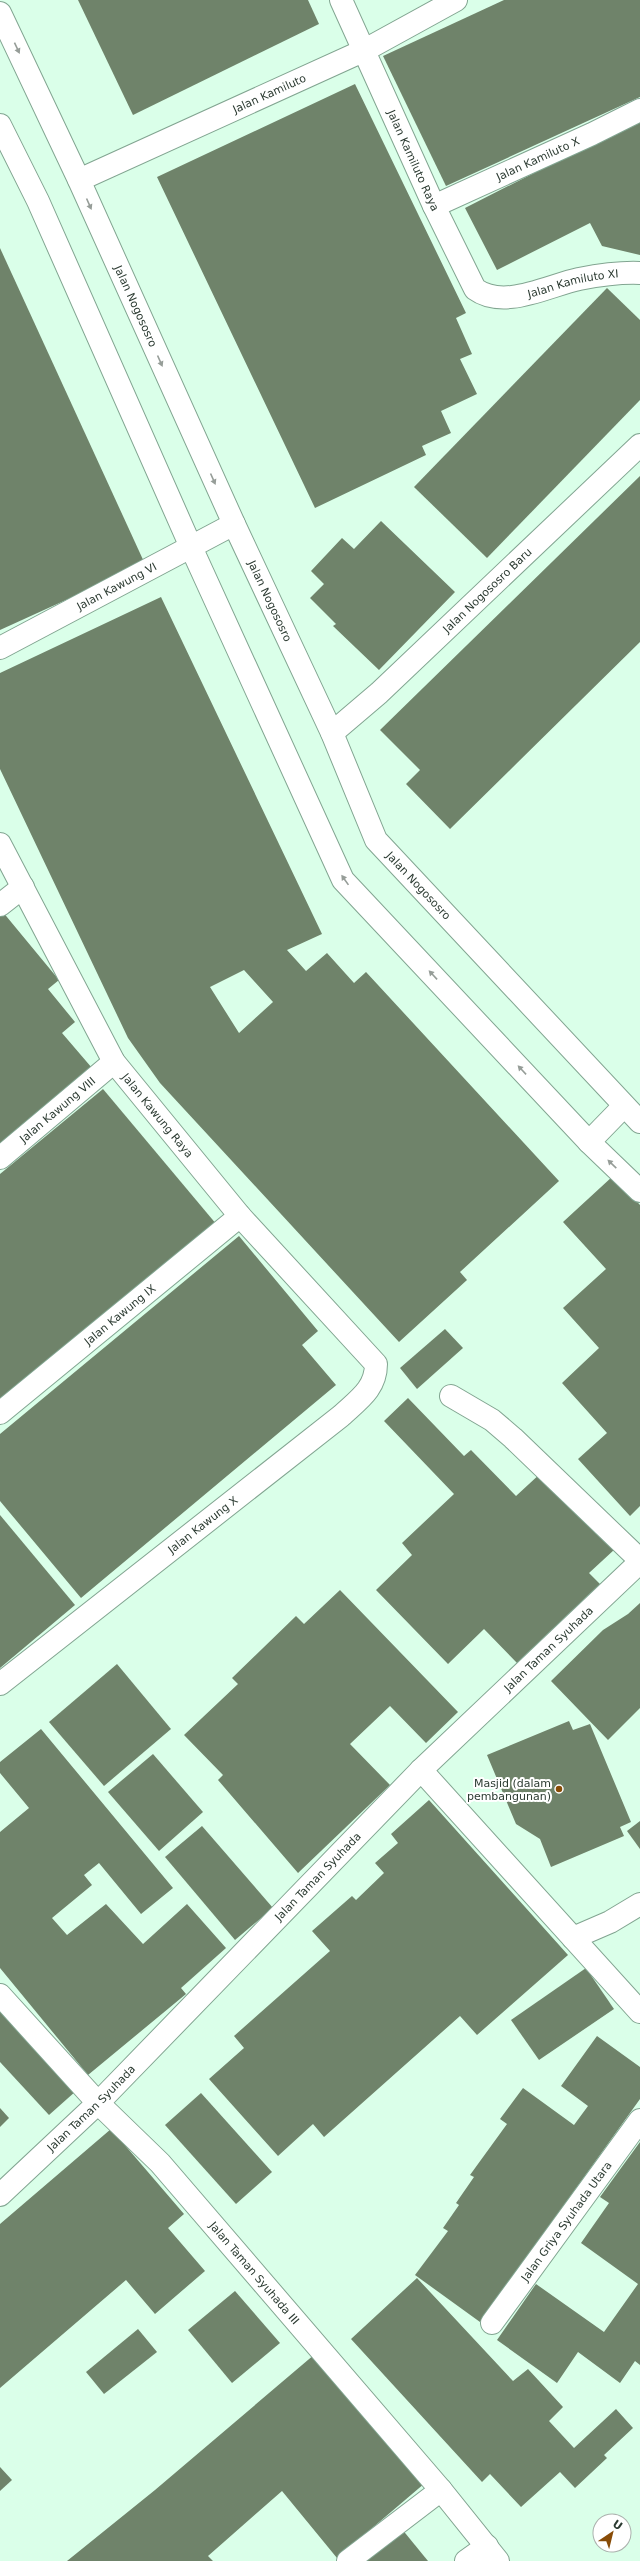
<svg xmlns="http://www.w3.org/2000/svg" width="640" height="2561" viewBox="0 0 640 2561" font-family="'DejaVu Sans',sans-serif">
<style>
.building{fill:#6f836a;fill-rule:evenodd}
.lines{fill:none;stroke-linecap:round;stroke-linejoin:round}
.minor-casing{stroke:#82a591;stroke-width:24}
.minor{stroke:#fff;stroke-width:22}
.oneway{fill:#969d98}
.poi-dot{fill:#884c07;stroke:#fff;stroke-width:1.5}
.labels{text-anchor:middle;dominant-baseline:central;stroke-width:4;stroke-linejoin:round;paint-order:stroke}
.street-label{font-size:11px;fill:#2c3b32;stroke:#fff}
.poi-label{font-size:11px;fill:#2c3b32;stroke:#fff;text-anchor:end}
</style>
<rect width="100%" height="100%" fill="#daffe9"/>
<g class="building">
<polygon points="78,0 308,0 319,24 133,115"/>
<polygon points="504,0 640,0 640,97 446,186 383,56"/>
<polygon points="355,84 466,313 456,318 472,354 460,359 477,394 441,411 451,433 422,446 426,455 315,508 157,177"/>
<polygon points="640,119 640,255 602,246 590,223 497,270 465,208"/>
<polygon points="0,248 145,564 0,630"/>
<polygon points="607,288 640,320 640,400 487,558 414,487"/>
<polygon points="640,476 640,642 450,829 406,784 420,770 380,730"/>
<polygon points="381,521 455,592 379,670 333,626 336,624 310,598 324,584 311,571 342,538 354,549"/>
<path d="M161,597l161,337 -35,16 19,21 21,-18 27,30 12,-11 193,209 -99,91 7,8 -68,62 -239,-259 -32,-45 -128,-269v-96zM244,970l29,32 -34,31 -29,-46z"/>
<polygon points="2,911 59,980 48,989 75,1022 62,1033 92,1068 0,1144 0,913"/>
<polygon points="103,1089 217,1225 0,1405 0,1174"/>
<polygon points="613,1176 640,1205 640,1506 630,1516 578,1459 607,1433 562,1383 599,1348 563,1308 606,1269 563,1222"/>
<polygon points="239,1236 318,1331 302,1345 336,1385 81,1598 0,1501 0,1434"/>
<polygon points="445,1329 463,1348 417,1389 400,1368"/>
<polygon points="408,1398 464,1456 471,1450 516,1496 542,1472 615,1549 589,1573 600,1584 517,1663 484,1629 448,1664 376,1590 412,1555 402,1543 454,1494 384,1421"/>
<polygon points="0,1515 75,1605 0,1668"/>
<polygon points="340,1590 458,1712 426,1743 390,1706 350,1744 390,1785 298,1873 218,1780 223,1775 184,1735 238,1684 232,1678 296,1616 304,1624"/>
<polygon points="640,1603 640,1708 608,1740 551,1681 603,1630 628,1614"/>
<polygon points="117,1664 171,1729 104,1786 49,1722"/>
<polygon points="569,1721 573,1730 590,1724 631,1822 620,1827 624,1836 551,1867 540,1839 516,1824 487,1755"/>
<polygon points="41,1729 173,1888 141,1914 99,1863 84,1875 92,1885 52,1918 67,1935 106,1904 143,1944 187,1904 226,1948 181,1988 186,1994 88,2075 0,1968 0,1832 29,1808 0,1773 0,1762"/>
<polygon points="153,1754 203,1812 159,1851 108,1792"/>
<polygon points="429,1800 568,1955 477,2035 460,2016 324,2137 313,2124 278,2156 209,2079 244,2048 234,2036 330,1951 312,1931 352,1896 356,1900 384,1873 375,1863 398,1843 391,1834"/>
<polygon points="640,1821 640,1849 627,1831"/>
<polygon points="202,1826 273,1908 235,1940 165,1857"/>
<polygon points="586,1968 614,2009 539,2060 511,2020"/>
<polygon points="0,2008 76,2091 49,2115 0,2062"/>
<polygon points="597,2036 640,2067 640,2099 480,2322 415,2275 448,2231 443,2228 459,2205 456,2203 474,2177 470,2175 507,2124 500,2119 523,2088 574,2125 588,2106 561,2086"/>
<polygon points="201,2093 272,2172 236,2204 165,2125"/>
<polygon points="0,2108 9,2118 0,2127"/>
<polygon points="111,2129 184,2214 168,2228 205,2271 155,2314 126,2280 0,2388 0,2224"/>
<polygon points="640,2142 640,2365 635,2361 620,2383 578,2352 557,2383 497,2340 536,2284 604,2332 638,2284 581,2243 609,2203 600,2197"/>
<polygon points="417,2278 513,2381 528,2369 563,2407 549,2421 574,2448 616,2409 633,2428 604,2455 607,2458 575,2488 560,2472 521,2507 490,2474 482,2482 351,2339"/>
<polygon points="235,2291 280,2343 232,2383 188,2330"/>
<polygon points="138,2329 157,2352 104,2394 86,2372"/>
<polygon points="315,2354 425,2483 337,2558 282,2491 208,2556 213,2561 67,2561 155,2490"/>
<polygon points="0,2467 12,2480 0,2491"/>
<polygon points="401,2528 428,2561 360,2561"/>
</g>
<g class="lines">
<defs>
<g id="minor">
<path id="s1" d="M341,0l93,206 41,83c29,21 72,-3 104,-10 21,-4 40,-7 61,-6"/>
<path id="s2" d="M0,13l79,167 155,344 98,209 44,107 264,282"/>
<polyline points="0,125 38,201 191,547 343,880 589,1142 640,1191"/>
<path id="s3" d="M79,180l286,-130 91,-50"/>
<path id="s4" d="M434,206l158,-72 48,-24"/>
<path id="s5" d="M0,648l234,-124"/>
<path id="s6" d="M332,733l47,-40 261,-248"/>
<path id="s7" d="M0,844l114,218 126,154 136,148c0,25 -18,36 -35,52l-341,268"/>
<polyline points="0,905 23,887"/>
<polyline points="589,1142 624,1106"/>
<path id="s8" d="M0,1158l114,-96"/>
<polyline points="451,1396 492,1420 513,1438 640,1560"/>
<path id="s9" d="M0,1413l240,-197"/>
<polyline points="421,1770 640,2012"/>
<polyline points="573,1938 610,1922 640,1904"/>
<path id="s10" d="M0,1995l98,108 62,60 281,327 57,71"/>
<path id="s11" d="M0,2195l98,-92 323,-333 219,-208"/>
<path id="s12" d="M492,2323l148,-203"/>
<polyline points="348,2561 441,2490"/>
<polyline points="466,2561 487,2546"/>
</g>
</defs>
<use href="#minor" class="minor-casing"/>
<use href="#minor" class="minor"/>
</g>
<defs><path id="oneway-solid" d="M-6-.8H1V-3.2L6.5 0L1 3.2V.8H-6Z"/></defs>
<g class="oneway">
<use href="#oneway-solid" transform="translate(17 48) rotate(65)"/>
<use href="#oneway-solid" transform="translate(89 204) rotate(66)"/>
<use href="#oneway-solid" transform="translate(160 361) rotate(66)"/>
<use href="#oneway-solid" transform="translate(213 479) rotate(66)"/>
<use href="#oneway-solid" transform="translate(345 880) rotate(-125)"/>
<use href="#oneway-solid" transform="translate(433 975) rotate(-133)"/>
<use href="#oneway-solid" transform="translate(522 1070) rotate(-133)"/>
<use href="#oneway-solid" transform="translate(612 1164) rotate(-136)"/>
</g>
<circle class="poi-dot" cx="559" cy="1789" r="4"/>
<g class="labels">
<g class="street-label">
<text stroke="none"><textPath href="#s3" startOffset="209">Jalan Kamiluto</textPath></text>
<text stroke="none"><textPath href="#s4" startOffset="114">Jalan Kamiluto X</textPath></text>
<text stroke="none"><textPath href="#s1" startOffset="176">Jalan Kamiluto Raya</textPath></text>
<text stroke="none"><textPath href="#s1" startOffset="420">Jalan Kamiluto XI</textPath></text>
<text stroke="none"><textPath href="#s2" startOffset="323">Jalan Nogososro</textPath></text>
<text stroke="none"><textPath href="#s5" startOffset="132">Jalan Kawung VI</textPath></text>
<text stroke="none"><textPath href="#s6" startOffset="211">Jalan Nogososro Baru</textPath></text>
<text stroke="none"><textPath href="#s2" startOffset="647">Jalan Nogososro</textPath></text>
<text stroke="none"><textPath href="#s2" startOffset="971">Jalan Nogososro</textPath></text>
<text stroke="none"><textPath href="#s8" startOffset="75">Jalan Kawung VIII</textPath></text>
<text stroke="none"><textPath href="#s7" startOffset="315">Jalan Kawung Raya</textPath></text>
<text stroke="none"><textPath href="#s9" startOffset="155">Jalan Kawung IX</textPath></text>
<text transform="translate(203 1525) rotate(-38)">Jalan Kawung X</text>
<text stroke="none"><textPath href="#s11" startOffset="774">Jalan Taman Syuhada</textPath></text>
<text stroke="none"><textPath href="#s11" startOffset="450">Jalan Taman Syuhada</textPath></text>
<text stroke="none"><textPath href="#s11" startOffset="126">Jalan Taman Syuhada</textPath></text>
<text stroke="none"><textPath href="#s12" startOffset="126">Jalan Griya Syuhada Utara</textPath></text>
<text stroke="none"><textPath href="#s10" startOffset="377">Jalan Taman Syuhada III</textPath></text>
</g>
<g class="poi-label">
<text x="551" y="1783">Masjid (dalam<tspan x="551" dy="13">pembangunan)</tspan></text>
</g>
</g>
<g transform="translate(612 2533) rotate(35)"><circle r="19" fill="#ffffff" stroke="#abb1ad"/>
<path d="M0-3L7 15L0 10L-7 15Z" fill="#884c07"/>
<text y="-6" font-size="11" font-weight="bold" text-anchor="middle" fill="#2c3b32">U</text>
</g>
</svg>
